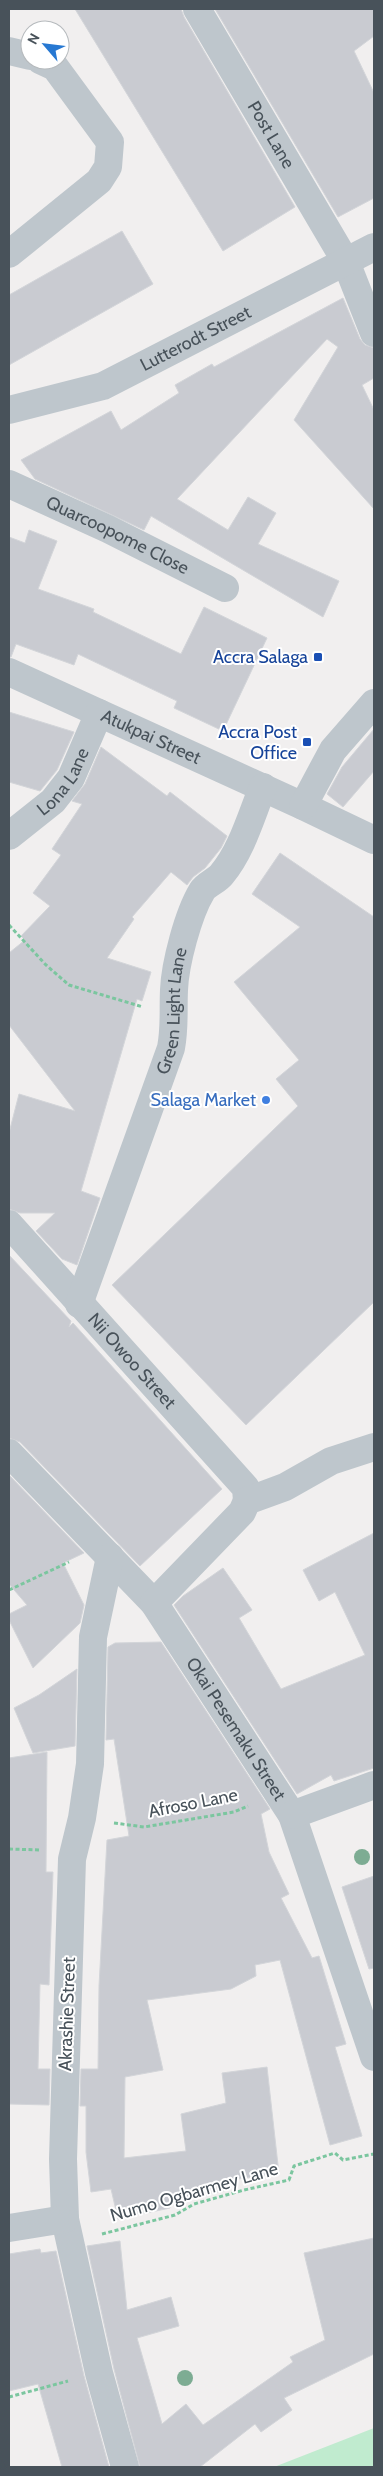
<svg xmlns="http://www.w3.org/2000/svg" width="383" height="2476" viewBox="0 0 383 2476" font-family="Cabin,sans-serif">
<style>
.green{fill:#c0ebcf}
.building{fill:#c9cbd1;stroke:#d3d5d9}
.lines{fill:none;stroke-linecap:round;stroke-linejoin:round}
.path{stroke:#7bc69f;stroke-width:3;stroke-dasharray:4 2.5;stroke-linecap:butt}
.minor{stroke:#bec6cc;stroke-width:28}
.tree{fill:#7dac93}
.transit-dot{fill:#1a4fb4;stroke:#fff;stroke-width:2}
.shop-dot{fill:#3f7fe0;stroke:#fff;stroke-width:2}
.labels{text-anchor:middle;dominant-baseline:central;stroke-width:4;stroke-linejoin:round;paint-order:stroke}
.street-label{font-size:18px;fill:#48525a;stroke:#fff}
.transit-label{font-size:18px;fill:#164399;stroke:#fff;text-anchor:end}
.shop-label{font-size:18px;fill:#366cbe;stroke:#fff;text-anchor:end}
</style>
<rect width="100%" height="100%" fill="#f1efef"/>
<polygon class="green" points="374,2428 374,2467 274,2467"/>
<g class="building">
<polygon points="75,9 181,9 184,17 295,207 223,251"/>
<polygon points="215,9 374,9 374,36 354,51 374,93 374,198 338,217"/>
<polygon points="122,231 153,284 9,365 9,295"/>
<polygon points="343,298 360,339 365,345 374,348 374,378 362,385 374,410 374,509 294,420 338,347 327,339 177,499 228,530 248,497 276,513 258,544 339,581 323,617 151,516 144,530 35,479 21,460 111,411 121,430 179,393 175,385 212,364 214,367"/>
<polygon points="29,530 57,541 38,589 94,609 93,612 181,654 204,607 267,638 223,731 174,708 177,701 78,654 74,665 16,644 11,657 9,657 9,537 25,543"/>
<polygon points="9,712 74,732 57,770 40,791 9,782"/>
<polygon points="374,729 374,771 343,807 327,794 342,767"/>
<polygon points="101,747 167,796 170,792 227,836 221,848 205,868 193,877 187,885 171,872 132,917 134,919 107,958 151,972 142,1001 137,999 81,1191 100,1198 77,1265 62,1259 36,1231 55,1213 20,1213 9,1209 9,1133 19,1094 75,1111 9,1025 9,953 25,940 21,936 50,906 33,893 61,855 52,849 82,804 72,801 85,784"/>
<polygon points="280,853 374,917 374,1302 246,1425 112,1285 298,1106 276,1079 299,1060 234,982 300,927 252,894"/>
<polygon points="9,1255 71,1321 69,1327 73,1323 222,1489 140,1566 20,1442 9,1438"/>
<polygon points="9,1475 84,1553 63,1563 84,1605 80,1623 33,1668 9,1620 9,1614 27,1605 9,1584"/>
<polygon points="374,1533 374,1768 334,1781 331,1775 297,1794 174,1605 183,1596 223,1568 252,1610 239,1618 281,1689 365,1655 335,1592 319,1601 303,1570"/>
<polygon points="161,1642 270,1809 261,1814 269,1852 289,1894 281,1898 312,1958 319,1956 346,2044 335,2047 362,2136 330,2145 280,1960 255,1965 256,1976 231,1989 147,2000 163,2070 125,2077 124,2158 186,2151 181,2114 226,2103 222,2073 267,2067 279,2174 230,2180 231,2189 169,2204 170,2208 118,2219 111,2189 91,2192 86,2152 86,2106 80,2106 81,2069 98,2069 99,1986 107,1840 129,1836 114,1739 106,1740 108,1647 115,1643"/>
<polygon points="77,1669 75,1746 33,1753 14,1708 39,1695"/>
<polygon points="47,1752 46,1872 53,1872 49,1985 40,1984 38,2069 50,2069 49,2105 9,2104 9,1758"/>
<polygon points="374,1876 374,1968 369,1969 342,1887"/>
<polygon points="374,2238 374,2354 284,2398 292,2410 261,2432 255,2424 200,2467 140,2467 114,2369 87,2246 120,2241 127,2310 171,2297 179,2326 137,2338 162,2424 186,2404 203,2425 293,2362 290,2357 325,2340 304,2253"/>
<polygon points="40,2249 41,2253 56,2251 84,2376 109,2467 62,2467 38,2384 9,2391 9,2254"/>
</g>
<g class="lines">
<g class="path">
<polyline points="9,925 46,965 69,985 143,1007"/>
<polyline points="9,1590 69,1562"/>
<polyline points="114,1823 144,1827 234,1812 248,1806"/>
<polyline points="9,1849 41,1850"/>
<polyline points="102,2234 175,2215 194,2204 244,2190 289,2180 294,2166 335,2153 343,2160 374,2154"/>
<polyline points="9,2397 68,2381"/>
</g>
<g class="minor">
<path id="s1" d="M197,9l149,253 28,71"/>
<polyline points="9,51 30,56"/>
<polyline points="9,254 99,181 108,167 110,142 55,67 40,60"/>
<path id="s2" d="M9,410l94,-24 271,-139"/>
<path id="s3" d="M9,484l99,45 117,59"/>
<path id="s4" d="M9,672l294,134 71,34"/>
<polyline points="303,806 333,750 374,703"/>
<path id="s5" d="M9,836l44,-35 18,-23 28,-65"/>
<path id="s6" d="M9,1224l237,264 1,13"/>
<path id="s7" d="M79,1304l92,-256c4,-21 2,-37 3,-58 1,-26 14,-76 28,-99 4,-7 15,-10 20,-17 20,-24 29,-58 41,-87"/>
<path id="s8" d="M9,1453l145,150 138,212 82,242"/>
<polyline points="110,1557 93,1637 90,1764 82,1818 72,1859 63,2159 65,2219 99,2373 125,2467"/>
<polyline points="154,1603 242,1512 247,1501 285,1487 331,1461 374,1447"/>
<polyline points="292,1815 374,1785"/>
<polyline points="9,2228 65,2219"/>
</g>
</g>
<g class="tree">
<circle cx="362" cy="1857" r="8"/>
<circle cx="185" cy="2378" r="8"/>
</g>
<g class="transit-dot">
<rect x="313" y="652" width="10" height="10" rx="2.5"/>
<rect x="302" y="737" width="10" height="10" rx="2.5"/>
</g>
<circle class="shop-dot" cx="266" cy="1100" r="5"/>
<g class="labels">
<g class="street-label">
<text stroke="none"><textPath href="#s1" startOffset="146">Post Lane</textPath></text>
<text stroke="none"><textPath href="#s2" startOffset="201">Lutterodt Street</textPath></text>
<text stroke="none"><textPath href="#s3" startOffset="120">Quarcoopome Close</textPath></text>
<text stroke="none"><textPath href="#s4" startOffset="156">Atukpai Street</textPath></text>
<text stroke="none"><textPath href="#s5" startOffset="78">Lona Lane</textPath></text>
<text stroke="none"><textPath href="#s7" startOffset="309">Green Light Lane</textPath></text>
<text stroke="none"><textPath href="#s6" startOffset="184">Nii Owoo Street</textPath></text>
<text stroke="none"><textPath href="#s8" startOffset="359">Okai Pesemaku Street</textPath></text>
<text transform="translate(193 1803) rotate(-11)">Afroso Lane</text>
<text transform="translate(67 2014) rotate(-88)">Akrashie Street</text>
<text transform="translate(194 2192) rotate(-16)">Numo Ogbarmey Lane</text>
</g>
<g class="transit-label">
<text x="308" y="657">Accra Salaga</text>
<text x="297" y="732">Accra Post<tspan x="297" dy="21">Office</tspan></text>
</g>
<g class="shop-label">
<text x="256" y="1100">Salaga Market</text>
</g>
</g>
<rect width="383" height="2476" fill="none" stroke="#48525a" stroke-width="20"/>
<g transform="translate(45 45) rotate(298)"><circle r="24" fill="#ffffff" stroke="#b6babd"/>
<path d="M0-4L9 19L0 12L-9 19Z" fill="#2778d2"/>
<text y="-8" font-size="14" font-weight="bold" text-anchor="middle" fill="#48525a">N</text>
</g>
</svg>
